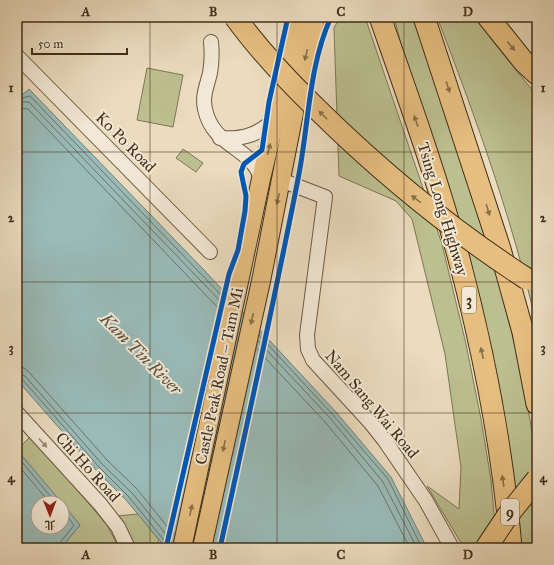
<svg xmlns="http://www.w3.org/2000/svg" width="554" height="565" viewBox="0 0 554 565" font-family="'IM FELL Great Primer','Noto Serif TC',serif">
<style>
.green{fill:#bcbf8f;stroke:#7e7654}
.water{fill:#99bab7;stroke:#768277}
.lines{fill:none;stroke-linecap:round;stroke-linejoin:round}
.shore{stroke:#6d7468;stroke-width:1}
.minor-casing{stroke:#6c5a42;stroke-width:16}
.major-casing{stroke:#412e18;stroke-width:20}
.highway-casing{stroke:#412e18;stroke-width:23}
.minor{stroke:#f2e8d5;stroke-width:14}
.major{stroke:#e6be80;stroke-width:18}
.highway{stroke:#e6be80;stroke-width:21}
.highway-bridge-casing{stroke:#412e18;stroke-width:23;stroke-linecap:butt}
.highway-bridge{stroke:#e6be80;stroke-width:21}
.cycleway-casing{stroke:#f2e8d5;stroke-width:8}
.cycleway{stroke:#0057b8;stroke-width:5}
.oneway{fill:#8b6f47}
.oneway2{fill:#9a8b76}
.grid{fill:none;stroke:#412e18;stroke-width:1;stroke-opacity:0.55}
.labels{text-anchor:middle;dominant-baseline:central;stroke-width:4;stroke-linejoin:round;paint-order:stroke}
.shield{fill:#f2e8d5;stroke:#766651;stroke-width:1}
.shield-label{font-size:15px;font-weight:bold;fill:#412e18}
.street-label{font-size:16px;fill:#412e18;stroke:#f2e8d5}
.water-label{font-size:17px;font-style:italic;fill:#575140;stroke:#f2e8d5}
.neatline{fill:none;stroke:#412e18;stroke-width:1.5}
.grid-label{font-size:13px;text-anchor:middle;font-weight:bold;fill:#412e18}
</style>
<rect width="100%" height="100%" fill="#ebdcbf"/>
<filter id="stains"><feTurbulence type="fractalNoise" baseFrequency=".005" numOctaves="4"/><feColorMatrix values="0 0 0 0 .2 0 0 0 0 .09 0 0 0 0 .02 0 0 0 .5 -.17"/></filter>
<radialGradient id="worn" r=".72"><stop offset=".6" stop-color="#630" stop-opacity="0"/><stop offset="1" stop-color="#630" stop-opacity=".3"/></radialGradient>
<g class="green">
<polygon points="340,17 365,17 442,244 466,344 481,419 491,480 497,548 464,548 427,486 459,509 461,467 445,354 412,219 396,201 339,176 334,28"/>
<polygon points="394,17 411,17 421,36 498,278 522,374 537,460 537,548 519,548 513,473 498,378 475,282 442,168 401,44"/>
<path d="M437,17h40l15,23 45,56v231c-24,-106 -61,-209 -100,-310z"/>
<polygon points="147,68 183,75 173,127 137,120"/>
<polygon points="183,149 203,163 196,172 176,158"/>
<polygon points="31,436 107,525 119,548 61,548 80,525 17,450"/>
<polygon points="138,514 159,540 157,548 134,548 117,516"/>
</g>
<g class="water">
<polygon points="29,89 205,271 336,412 391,477 427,548 166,548 126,500 96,470 17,380 17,90 22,95"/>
<polygon points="17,450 62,503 38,503 38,527 62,527 62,503 80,525 61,548 17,548"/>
</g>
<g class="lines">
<g class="shore">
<polyline points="17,95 22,98 30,96 225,299"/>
<polyline points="17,102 29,102 224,305"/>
<polyline points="17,108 28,109 222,312"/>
<polyline points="259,335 333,415 388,479 422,548"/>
<polyline points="258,341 330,418 383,482 417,548"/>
<polyline points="256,348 325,422 378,486 410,548"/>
<polyline points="17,367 24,368 29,372 107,460 137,489 174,535"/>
<polyline points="17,373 25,376 102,464 133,494 173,543"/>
<polyline points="17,378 22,379 99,467 129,497 167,544 168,548"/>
<polyline points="17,456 56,503"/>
<polyline points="17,464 50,503"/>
<polyline points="58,548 59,544 74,525 62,510"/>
</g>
<defs>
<g id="minor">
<path d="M211,42c1,10 1,20 -1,31 -3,13 -8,23 -5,36 8,39 47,37 56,70"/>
<polyline points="17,56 210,252"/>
<path d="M220,138c23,2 40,-4 56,-20"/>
<polyline points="281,180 325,197 307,335 308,349 313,360 370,422 385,441 426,501 452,548"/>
<polyline points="17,413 100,504 118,527 128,548"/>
</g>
<g id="major">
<polyline points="182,548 261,179 300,17"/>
<polyline points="202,548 261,281 305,57 316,17"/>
</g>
<g id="highway">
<path d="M380,17c28,80 57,160 79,242 25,94 44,192 52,289"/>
<polyline points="424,17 500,249 523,332 537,404"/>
<polyline points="488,17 524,62 537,74"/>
</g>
</defs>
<use href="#minor" class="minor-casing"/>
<use href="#major" class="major-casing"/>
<use href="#highway" class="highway-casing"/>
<use href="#minor" class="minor"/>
<use href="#major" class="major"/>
<use href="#highway" class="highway"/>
<defs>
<g id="highway-bridge">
<path d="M235,17c24,33 53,64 83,93 65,64 132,119 209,169"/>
<polyline points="486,548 508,515 537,479"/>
</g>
</defs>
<use href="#highway-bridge" class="highway-bridge-casing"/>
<use href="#highway-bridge" class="highway-bridge"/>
<defs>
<g id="cycleway">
<polyline points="166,548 229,274 238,250 245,211 246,196 241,172 244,164 262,150 269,102 288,17"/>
<path d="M220,548c27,-123 54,-246 78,-369 11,-54 10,-111 33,-162"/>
</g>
</defs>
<use href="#cycleway" class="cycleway-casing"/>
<use href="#cycleway" class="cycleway"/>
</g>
<defs><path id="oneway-solid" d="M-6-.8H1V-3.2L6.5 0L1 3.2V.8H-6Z"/></defs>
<g class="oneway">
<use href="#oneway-solid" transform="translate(511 46) rotate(50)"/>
<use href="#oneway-solid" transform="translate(306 55) rotate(104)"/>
<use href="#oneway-solid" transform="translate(448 87) rotate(72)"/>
<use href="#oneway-solid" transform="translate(323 115) rotate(-135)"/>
<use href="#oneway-solid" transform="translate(416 121) rotate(-109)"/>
<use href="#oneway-solid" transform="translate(269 149) rotate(-76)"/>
<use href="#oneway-solid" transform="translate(278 199) rotate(102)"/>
<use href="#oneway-solid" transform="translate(416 199) rotate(-142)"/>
<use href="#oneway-solid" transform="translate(488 210) rotate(73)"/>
<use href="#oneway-solid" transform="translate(252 319) rotate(102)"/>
<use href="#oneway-solid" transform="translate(482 353) rotate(-103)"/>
<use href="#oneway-solid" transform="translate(224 446) rotate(102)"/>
<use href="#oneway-solid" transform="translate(503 481) rotate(-99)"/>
<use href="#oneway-solid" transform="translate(191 510) rotate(-78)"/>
</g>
<use class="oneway2" href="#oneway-solid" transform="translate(43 443) rotate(48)"/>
<path class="grid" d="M150,17v531M277,17v531M404,17v531M17,152h520M17,282h520M17,413h520"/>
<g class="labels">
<g class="shield">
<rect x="462" y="287" width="14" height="26" rx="3"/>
<rect x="501" y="499" width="18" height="26" rx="3"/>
</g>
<g class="shield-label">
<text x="469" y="300">3</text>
<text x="510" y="512">9</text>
</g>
<g class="street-label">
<text transform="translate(126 142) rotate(45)">Ko Po Road</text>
<text transform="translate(443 209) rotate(73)">Tsing Long Highway</text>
<text transform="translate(219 376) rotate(-78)">Castle Peak Road – Tam Mi</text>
<text transform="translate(372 404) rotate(50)">Nam Sang Wai Road</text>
<text transform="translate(88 467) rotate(48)">Chi Ho Road</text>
</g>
<g class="water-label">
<text transform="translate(141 354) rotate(45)">Kam Tin River</text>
</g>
</g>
<rect width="554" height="565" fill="none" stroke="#ebdcbf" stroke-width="44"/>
<g transform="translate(50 515) rotate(179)"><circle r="19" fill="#f2e8d5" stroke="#ab9e89"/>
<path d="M0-3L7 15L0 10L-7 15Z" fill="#8f2418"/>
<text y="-6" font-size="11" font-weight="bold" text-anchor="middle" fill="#412e18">北</text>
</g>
<path d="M32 48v6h95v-6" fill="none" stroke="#412e18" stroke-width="2"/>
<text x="38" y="48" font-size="12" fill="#412e18" stroke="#f2e8d5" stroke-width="3" paint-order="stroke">50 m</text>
<rect x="22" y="22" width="510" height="521" class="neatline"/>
<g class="grid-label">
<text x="86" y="16">A</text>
<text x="213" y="16">B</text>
<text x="341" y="16">C</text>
<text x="468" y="16">D</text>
<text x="11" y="92">1</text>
<text x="543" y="92">1</text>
<text x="11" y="222">2</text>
<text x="543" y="222">2</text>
<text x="11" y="352">3</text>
<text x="543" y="352">3</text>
<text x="11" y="482">4</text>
<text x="543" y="482">4</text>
<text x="86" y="559">A</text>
<text x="213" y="559">B</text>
<text x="341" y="559">C</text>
<text x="468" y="559">D</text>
</g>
<rect width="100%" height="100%" filter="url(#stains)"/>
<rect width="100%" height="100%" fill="url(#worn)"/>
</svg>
